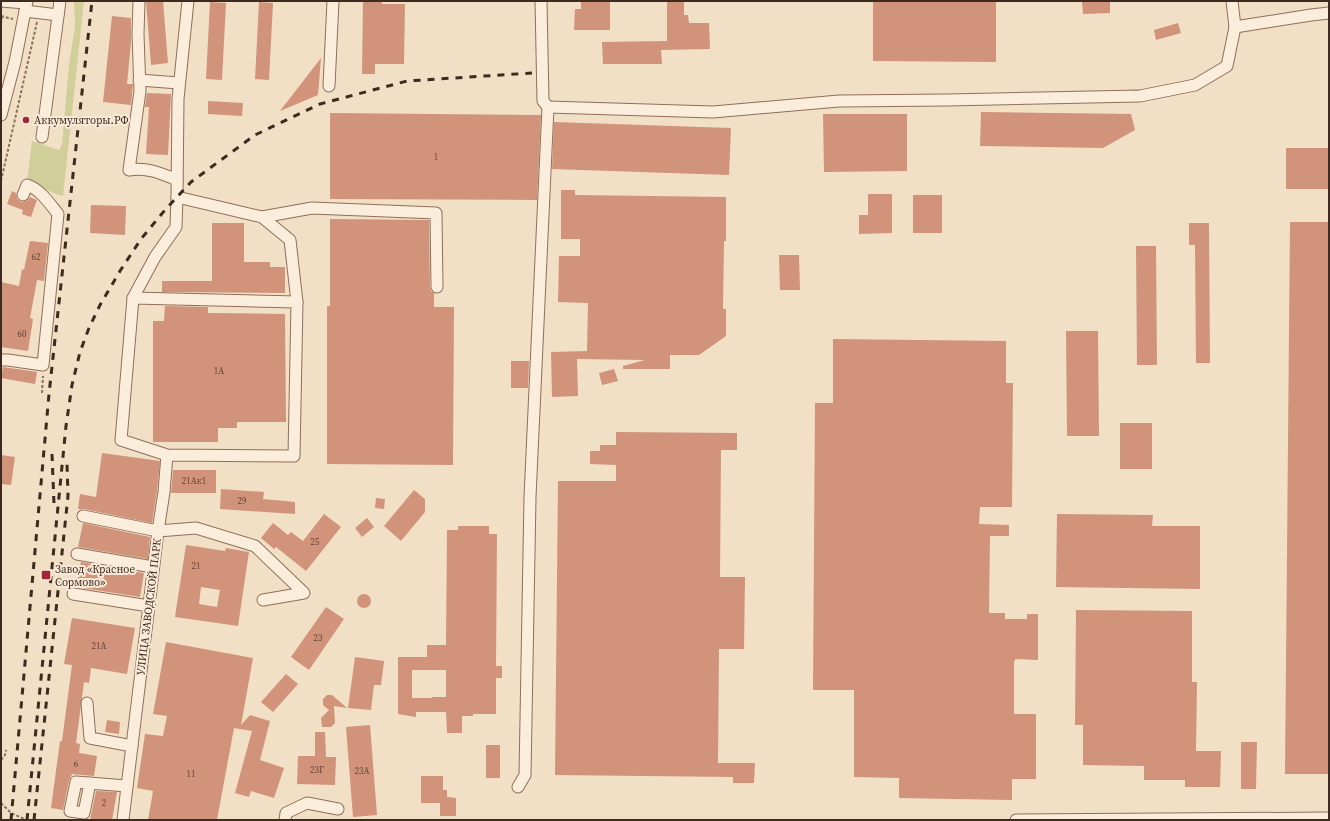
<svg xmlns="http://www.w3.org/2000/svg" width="1330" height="821" viewBox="0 0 1330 821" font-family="'Source Serif 4',serif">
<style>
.green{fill:#d0cf99}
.building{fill:#d1937a;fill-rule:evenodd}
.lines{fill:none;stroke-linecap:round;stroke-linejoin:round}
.minor-casing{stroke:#8e6f5a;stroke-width:13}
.path{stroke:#8e6f5a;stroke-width:2;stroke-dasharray:3 2;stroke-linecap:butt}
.minor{stroke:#fbeddb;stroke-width:11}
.rail{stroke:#3e2a1f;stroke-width:3;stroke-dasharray:7 7;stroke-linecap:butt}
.poi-dot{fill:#a12638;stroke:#f8ead7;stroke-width:1.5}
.labels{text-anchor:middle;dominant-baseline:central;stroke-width:4;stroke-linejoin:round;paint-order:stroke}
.number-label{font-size:9px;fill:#634436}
.poi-label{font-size:11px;fill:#3e2a1f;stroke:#f8ead7;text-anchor:start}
.street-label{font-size:11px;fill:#3e2a1f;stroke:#f8ead7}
</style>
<rect width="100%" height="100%" fill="#f1dfc6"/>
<polygon class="green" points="74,1 84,1 63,196 56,194 27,182 32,141 59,150 62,144 69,65 75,26"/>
<g class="building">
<polygon points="146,1 163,1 168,63 151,65"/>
<polygon points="363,1 382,1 382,4 405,4 404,64 375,64 375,74 362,74"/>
<polygon points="581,1 610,1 610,30 574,30 575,9 581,9"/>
<polygon points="667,1 684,1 684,15 688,15 689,23 709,23 710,49 661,50 662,64 603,64 602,42 667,41"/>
<polygon points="873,1 996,1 996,62 873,61"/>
<polygon points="1082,1 1110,1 1110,13 1083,14"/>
<polygon points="210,2 226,3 222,80 206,79"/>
<polygon points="259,2 273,3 269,80 255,79"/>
<polygon points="112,16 131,18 131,42 127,84 133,84 131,105 103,102"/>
<polygon points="1178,23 1181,33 1156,40 1154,30"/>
<polygon points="321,58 318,95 280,111"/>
<polygon points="147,93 171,94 168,155 146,154 149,107 145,107"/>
<polygon points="208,101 243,103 242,116 208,114"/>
<polygon points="981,112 1131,114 1135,130 1103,148 980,146"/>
<polygon points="330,113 541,115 537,200 330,199"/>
<polygon points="823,114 907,114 907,171 824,172"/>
<polygon points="554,122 731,128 729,175 552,169"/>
<rect x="1286" y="148" width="43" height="41"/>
<polygon points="561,190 575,190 575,195 726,197 726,241 724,241 723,309 726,309 726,336 699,355 670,355 670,369 623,369 623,366 645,360 577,359 578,396 552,397 551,352 587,351 588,303 558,302 559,256 580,256 580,239 561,239"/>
<polygon points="12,191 16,193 17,199 21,202 27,201 30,197 37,200 31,217 22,214 23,210 7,204"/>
<polygon points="868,194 892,194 892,233 859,234 859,215 868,215"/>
<rect x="913" y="195" width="29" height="38"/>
<polygon points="91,205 126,206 125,235 90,233"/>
<polygon points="330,219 429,220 430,287 431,291 434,293 434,307 454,307 453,465 327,464 327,306 330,306"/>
<polygon points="1290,222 1329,222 1329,774 1285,774"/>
<polygon points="212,223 244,223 244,262 270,262 270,267 285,267 285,293 162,292 162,281 212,281"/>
<polygon points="1189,223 1209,223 1210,363 1196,363 1195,245 1189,245"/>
<polygon points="30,241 48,243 44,281 37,280 30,318 33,319 28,351 1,347 1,282 19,286 22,269 24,270"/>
<polygon points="1136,246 1156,246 1157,365 1137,365"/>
<polygon points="779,255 799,255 800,290 780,290"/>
<polygon points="165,306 208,307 208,313 285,314 286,422 237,422 237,428 218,428 218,442 153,442 153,321 164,321"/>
<polygon points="1066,331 1098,331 1099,436 1067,436"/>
<polygon points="833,339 1006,341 1006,383 1013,383 1012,507 980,507 979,524 1009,525 1009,536 990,536 989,613 1005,613 1005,619 1027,619 1027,614 1038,614 1038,660 1015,659 1015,661 1014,661 1014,714 1036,714 1036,779 1012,779 1012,800 899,798 899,778 854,777 854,690 813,690 815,403 833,403"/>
<polygon points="511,361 529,361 528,388 511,388"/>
<polygon points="3,367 37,372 35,384 1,378"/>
<polygon points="614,369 618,381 602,385 599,373"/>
<rect x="1120" y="423" width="32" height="46"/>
<polygon points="616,432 737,433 737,450 721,450 720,577 745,577 744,649 719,649 718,763 755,763 754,783 733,783 733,777 555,775 558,481 616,481 616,465 590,464 590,451 600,451 600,445 616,445"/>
<polygon points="102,453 160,461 157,491 152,523 84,509 78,509 80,494 96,497"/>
<polygon points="1,455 15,457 11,485 1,484"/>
<polygon points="173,470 216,470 216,493 171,493"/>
<polygon points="221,489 264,492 263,499 295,502 295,514 220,509"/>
<polygon points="414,490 425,499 425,512 401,541 384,526"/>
<polygon points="376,498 385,499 384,509 375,508"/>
<polygon points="324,514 341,527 306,571 276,547 274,549 261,538 273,523 288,535 291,532 303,541"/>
<polygon points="1057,514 1153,515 1152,526 1200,526 1200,589 1056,587"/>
<polygon points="367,518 374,527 362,537 355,528"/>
<polygon points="83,523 150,537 148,559 78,547"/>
<path d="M458,526h31v8h8l-1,132h6v12h-6v36h-23v2h-11v17h-15l-1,-21h-30v5l-18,-3v-57h29v-12h19l1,-115h11zM412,670h34v27h-14v1h-20z"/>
<path d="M186,545l39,6 1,-3 23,4 -11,74 -63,-9zM201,587l19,3 -3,17 -18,-3z"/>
<polygon points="81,562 144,573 140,597 76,587"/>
<circle cx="364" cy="601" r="7"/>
<polygon points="326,607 344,619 309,670 291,657"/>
<polygon points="1076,610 1192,611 1192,682 1197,682 1196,751 1221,751 1220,787 1185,787 1185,780 1144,780 1144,766 1083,765 1083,725 1075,725"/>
<polygon points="72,618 135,628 127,674 91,668 89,683 84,682 76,743 80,744 79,753 97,756 94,776 72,774 69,781 63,810 51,808 60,741 62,741 72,665 64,664"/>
<polygon points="166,642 253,658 241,725 250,715 270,721 260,760 284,768 274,798 251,791 249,797 235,793 252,731 234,728 217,820 148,820 153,791 137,788 145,734 163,736 167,716 153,714"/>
<polygon points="355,657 384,661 381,685 374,685 371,710 348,708"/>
<polygon points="286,674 298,684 273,712 261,702"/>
<polygon points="327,695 332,695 347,708 334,706 335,723 331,727 322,727 321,718 329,710 323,705 323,699"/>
<polygon points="107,720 120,722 119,734 105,732"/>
<polygon points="370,725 377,815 353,817 346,727"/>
<polygon points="315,732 325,732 326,757 336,757 335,785 297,784 298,756 315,756"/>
<polygon points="1241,742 1257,742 1256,789 1241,789"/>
<rect x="486" y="745" width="14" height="33"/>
<polygon points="421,776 443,776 443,790 447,790 447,797 456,798 456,816 440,816 440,803 421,803"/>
<polygon points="96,791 117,792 112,820 90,820"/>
</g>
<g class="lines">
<defs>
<g id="minor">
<polyline points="1,1 26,3"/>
<path d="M139,1l-1,33 2,57 -11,79c17,-3 32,3 48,10"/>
<polyline points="188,1 178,99 177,197 262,217 290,240 297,302"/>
<polyline points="541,1 543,101 548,107"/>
<polyline points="1232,1 1235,27 1311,15 1329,13"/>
<polyline points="25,11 58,15"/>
<polyline points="139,80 179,83"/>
<polyline points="329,86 333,1"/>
<polyline points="1,115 15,62 27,1"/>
<polyline points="42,137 60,1"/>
<polyline points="262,217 312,208 436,213 437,287"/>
<polyline points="133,298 155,257 176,227 177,197"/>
<path d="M1,360h7l35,5 15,-151c-8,-10 -18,-25 -31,-29l-4,10"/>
<polyline points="83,516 158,531 164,492 167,455 294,456 297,302 133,298 121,440 167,455"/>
<polyline points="77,554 153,567"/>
<polyline points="73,594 149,606"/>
<polyline points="87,703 90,738 132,746"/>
<polyline points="90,783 84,813 70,811 76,782 127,786"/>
<polyline points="518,787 525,775 530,497 548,107 713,112 839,101 948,100 1140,96 1195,85 1227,66 1235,27"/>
<polyline points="123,820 158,531 196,528 255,546 304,593 263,600"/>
<polyline points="285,820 286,813 307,803 338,809"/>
<polyline points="1016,820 1329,818"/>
</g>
</defs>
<use href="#minor" class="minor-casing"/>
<g class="path">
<polyline points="1,16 13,19"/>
<polyline points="1,24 2,16"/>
<polyline points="1,181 37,22"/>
<polyline points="42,393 43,376"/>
<polyline points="1,760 5,755 6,750"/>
<polyline points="1,803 11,813 27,820"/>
</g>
<use href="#minor" class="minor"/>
<g class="rail">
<polyline points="52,454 54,504"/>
<polyline points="11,820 49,394 92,1"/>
<polyline points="27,820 66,426 72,385 80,352 89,328 100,305 120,271 141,239 165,210 191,182 255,135 320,104 407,81 532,73"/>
<polyline points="34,820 68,496 67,464"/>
</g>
</g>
<g class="poi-dot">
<circle cx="26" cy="120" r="4"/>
<rect x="41" y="570" width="10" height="10" rx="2"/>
</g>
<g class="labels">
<g class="number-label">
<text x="436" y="157">1</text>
<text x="36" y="257">62</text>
<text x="22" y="334">60</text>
<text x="219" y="371">1А</text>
<text x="194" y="481">21Ак1</text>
<text x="242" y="501">29</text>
<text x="315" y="542">25</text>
<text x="196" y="566">21</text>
<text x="318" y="638">23</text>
<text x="99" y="646">21А</text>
<text x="76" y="764">6</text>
<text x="317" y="770">23Г</text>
<text x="362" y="771">23А</text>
<text x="191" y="774">11</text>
<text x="104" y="803">2</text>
</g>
<g class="poi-label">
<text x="34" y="120">Аккумуляторы.РФ</text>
<text x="55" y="569">Завод «Красное<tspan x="55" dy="13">Сормово»</tspan></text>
</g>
<g class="street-label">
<text transform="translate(149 607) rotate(-83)">УЛИЦА ЗАВОДСКОЙ ПАРК</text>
</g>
</g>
<rect width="1330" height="821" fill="none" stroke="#3e2a1f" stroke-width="4"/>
</svg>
